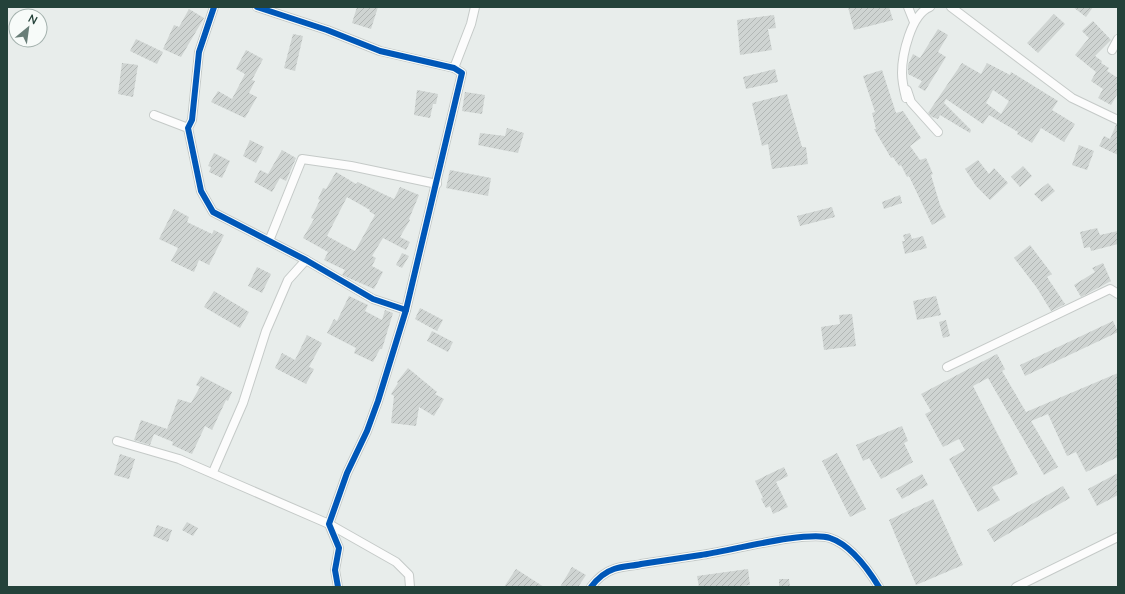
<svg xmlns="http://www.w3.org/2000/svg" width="1125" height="594" viewBox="0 0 1125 594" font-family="Lato,sans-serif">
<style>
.building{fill:url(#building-hatch);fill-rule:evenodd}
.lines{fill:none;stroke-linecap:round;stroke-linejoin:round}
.minor-casing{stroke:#c5cac8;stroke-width:10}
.minor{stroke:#fcfcfc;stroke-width:8}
.cycleway-casing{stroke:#f7fbf9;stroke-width:8}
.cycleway{stroke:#0057b8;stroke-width:6}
</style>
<defs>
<pattern id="building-hatch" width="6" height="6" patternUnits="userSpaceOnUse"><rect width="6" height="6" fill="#cfd4d2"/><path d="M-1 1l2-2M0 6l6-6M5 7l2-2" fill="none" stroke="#b2b7b5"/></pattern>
</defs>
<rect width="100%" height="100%" fill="#e8edeb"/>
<g class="building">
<polygon points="357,7 378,7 371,29 352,23"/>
<polygon points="848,7 889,7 893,20 854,30"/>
<polygon points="1073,7 1093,7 1086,17"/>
<polygon points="189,9 204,18 181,57 163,49 174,25 179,27"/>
<polygon points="1054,14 1065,24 1038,53 1027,43"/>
<polygon points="774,15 776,28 768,29 772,50 740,55 737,20"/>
<polygon points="1093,21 1111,40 1095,56 1102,61 1101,63 1109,68 1107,71 1118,78 1118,93 1111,105 1098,98 1103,89 1091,81 1096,72 1075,55 1089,38 1082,31"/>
<polygon points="938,29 948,35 938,52 946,57 925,91 918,87 922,81 908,74 908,65 913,54 920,58"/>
<polygon points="293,34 303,36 295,71 284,68"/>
<polygon points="136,39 163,52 157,64 130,51"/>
<polygon points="246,50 263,59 252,80 255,81 249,93 257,97 245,118 211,102 218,91 232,99 245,74 236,69"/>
<polygon points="122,63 138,65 133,97 118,94"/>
<path d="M962,63l19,11 6,-11 23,12 1,-3 47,29 -6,9 23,14 -11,18 -23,-14 -9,15 -15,-9 1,-2 -29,-17 -6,9 -37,-25 -2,4 27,27 -1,3 -30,-18 -2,4 -6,-2 -4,-4zM993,90l16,11 -8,13 -15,-11z"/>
<polygon points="775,69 778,82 746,89 743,77"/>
<polygon points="882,70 896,113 903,111 921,138 910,146 920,160 926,158 933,174 931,175 940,205 946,217 932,225 909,176 907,177 901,165 899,166 893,157 891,158 874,129 876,129 872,113 875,112 863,76"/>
<polygon points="417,90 438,94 436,104 433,104 430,118 414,115"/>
<polygon points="465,92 485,95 482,114 462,111"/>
<polygon points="787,94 802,147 806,147 808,164 772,169 768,144 762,146 752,103"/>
<polygon points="1116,125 1118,125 1118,155 1099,146 1104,136 1110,139"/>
<polygon points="507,128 524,133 518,153 478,145 480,133 505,136"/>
<polygon points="250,140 264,147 256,163 243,156"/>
<polygon points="1079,145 1094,151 1087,170 1072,165"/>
<polygon points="282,150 296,158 286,181 280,178 272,192 254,182 260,170 268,174"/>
<polygon points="214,153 230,161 222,178 209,172 211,167 208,166"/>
<polygon points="978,160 989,174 994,168 1008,183 990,200 976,186 965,169"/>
<polygon points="1023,166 1032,176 1020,187 1011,177"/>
<polygon points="450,170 491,178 488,196 446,188"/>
<path d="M336,172l20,12 2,-2 36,17 6,-12 19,8 -10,24 1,1 -10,17 10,5 -4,8 -23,-12 -11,18 4,2 -4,8 11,6 -9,17 -32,-14 3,-5 -21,-10 4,-8 -25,-14 11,-19 -3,-1 9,-18 -2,-1 5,-11 3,1zM347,197l23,13 -1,1 6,4 -20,36 -28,-15z"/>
<polygon points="1048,183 1055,191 1042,202 1034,194"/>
<polygon points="900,195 902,203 884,209 882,202"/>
<polygon points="832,207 835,217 800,226 797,216"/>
<polygon points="174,209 189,217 187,222 212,234 214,230 224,235 209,265 199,260 194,272 171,261 178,248 159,239"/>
<polygon points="1097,228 1100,235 1118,231 1118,244 1091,251 1090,247 1084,248 1080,232"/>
<polygon points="910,233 912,239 923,236 927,248 905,254 902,241 905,241 903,235"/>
<polygon points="1030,245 1052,274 1047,277 1065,304 1051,311 1037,288 1014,258"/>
<polygon points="402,253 409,256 402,268 396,265"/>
<polygon points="1103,263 1111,281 1081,297 1074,285 1095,272 1092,268"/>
<polygon points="257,267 271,274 262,293 248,286"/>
<polygon points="214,291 249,312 240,328 204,307"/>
<polygon points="349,296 368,305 365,311 382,320 385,310 393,313 382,349 380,349 373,362 354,353 356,348 327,333 334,319 337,321"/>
<polygon points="936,296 941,315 917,320 913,301"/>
<polygon points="420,308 443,320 437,331 415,319"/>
<polygon points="852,314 856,346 824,350 821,327 840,324 839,315"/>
<polygon points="946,320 950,336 943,338 939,322"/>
<polygon points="1113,321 1118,332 1025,376 1020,365"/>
<polygon points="432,331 453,342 448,352 427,341"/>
<polygon points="307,335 322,343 309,367 314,369 306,384 275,368 282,353 295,360"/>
<polygon points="997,354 1005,369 1002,371 1026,412 1118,373 1118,457 1086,472 1076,452 1067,456 1048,414 1031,421 1058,467 1044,475 988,378 973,386 1018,474 992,487 1000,500 978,512 949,459 965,450 959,439 943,447 925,414 931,411 921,394"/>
<polygon points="408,368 437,392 435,394 444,399 434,416 419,407 416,426 391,423 394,396 391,394 398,383 397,382"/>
<polygon points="201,376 232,392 228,401 226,400 212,430 205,426 192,454 172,445 173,442 154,434 150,445 134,440 141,420 167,429 178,399 191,403 200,387 196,385"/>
<polygon points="902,426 908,441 904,443 913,462 881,479 869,458 863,461 856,445"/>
<polygon points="837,453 866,509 850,517 822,461"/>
<polygon points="120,454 135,459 129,479 114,475"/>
<polygon points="784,467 788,476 776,482 788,507 773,514 770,506 766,508 761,499 763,498 755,481"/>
<polygon points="1118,473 1118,495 1097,506 1088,489"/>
<polygon points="922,474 928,485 902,499 896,489"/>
<polygon points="1063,486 1070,498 994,542 987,530"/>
<polygon points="933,499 963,565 916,585 889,520"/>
<polygon points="187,522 198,528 193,536 182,530"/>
<polygon points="157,525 172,530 168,542 153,536"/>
<polygon points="572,567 586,575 578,587 560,587"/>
<polygon points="516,569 544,587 504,587"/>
<polygon points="748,569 750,585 732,587 699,587 697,576"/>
<polygon points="779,579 789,579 790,587 779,587"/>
</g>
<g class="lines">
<defs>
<g id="minor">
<polyline points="214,7 199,52 192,120 188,128 201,191 213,212 306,260 373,299 406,310"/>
<polyline points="257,7 327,30 380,51 454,68 462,73 406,310 378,401 367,431 347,473 329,524 339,548 335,570 338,587"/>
<polyline points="908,7 914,22"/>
<polyline points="951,7 1072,98 1118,120"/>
<polyline points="1112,50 1118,39"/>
<polyline points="454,68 471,24 475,7"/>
<polyline points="907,90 911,102 938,132"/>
<path d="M906,98c-2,-8 -4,-17 -4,-25 0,-18 9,-59 28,-66"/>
<polyline points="154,115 188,128"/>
<polyline points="269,241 302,159 351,166 437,184"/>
<polyline points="947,367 1110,289 1118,294"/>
<polyline points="117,441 179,459 329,524 396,562 409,575 410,587"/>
<polyline points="213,472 243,403 266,331 288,280 306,260"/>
<path d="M591,587c6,-8 14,-15 23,-18 9,-3 19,-3 27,-5 20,-3 40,-6 60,-9 28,-4 107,-25 129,-17 21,7 38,31 49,49"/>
<polyline points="1016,587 1118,537"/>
</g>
</defs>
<use href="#minor" class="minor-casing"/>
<use href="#minor" class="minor"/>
<defs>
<g id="cycleway">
<polyline points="214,7 199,52 192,120 188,128 201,191 213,212 306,260 373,299 406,310"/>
<polyline points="257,7 327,30 380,51 454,68 462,73 406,310 378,401 367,431 347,473 329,524 339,548 335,570 338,587"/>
<path d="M591,587c6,-8 14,-15 23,-18 9,-3 19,-3 27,-5 20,-3 40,-6 60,-9 28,-4 107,-25 129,-17 21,7 38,31 49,49"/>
</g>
</defs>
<use href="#cycleway" class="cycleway-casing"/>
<use href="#cycleway" class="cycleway"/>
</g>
<rect width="1125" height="594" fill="none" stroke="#24423a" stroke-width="16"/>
<g transform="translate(28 28) rotate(29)"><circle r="19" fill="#f7fbf9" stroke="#a3b1ad"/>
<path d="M0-3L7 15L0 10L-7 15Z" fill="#697e78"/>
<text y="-6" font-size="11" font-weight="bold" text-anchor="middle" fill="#24423a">N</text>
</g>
</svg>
